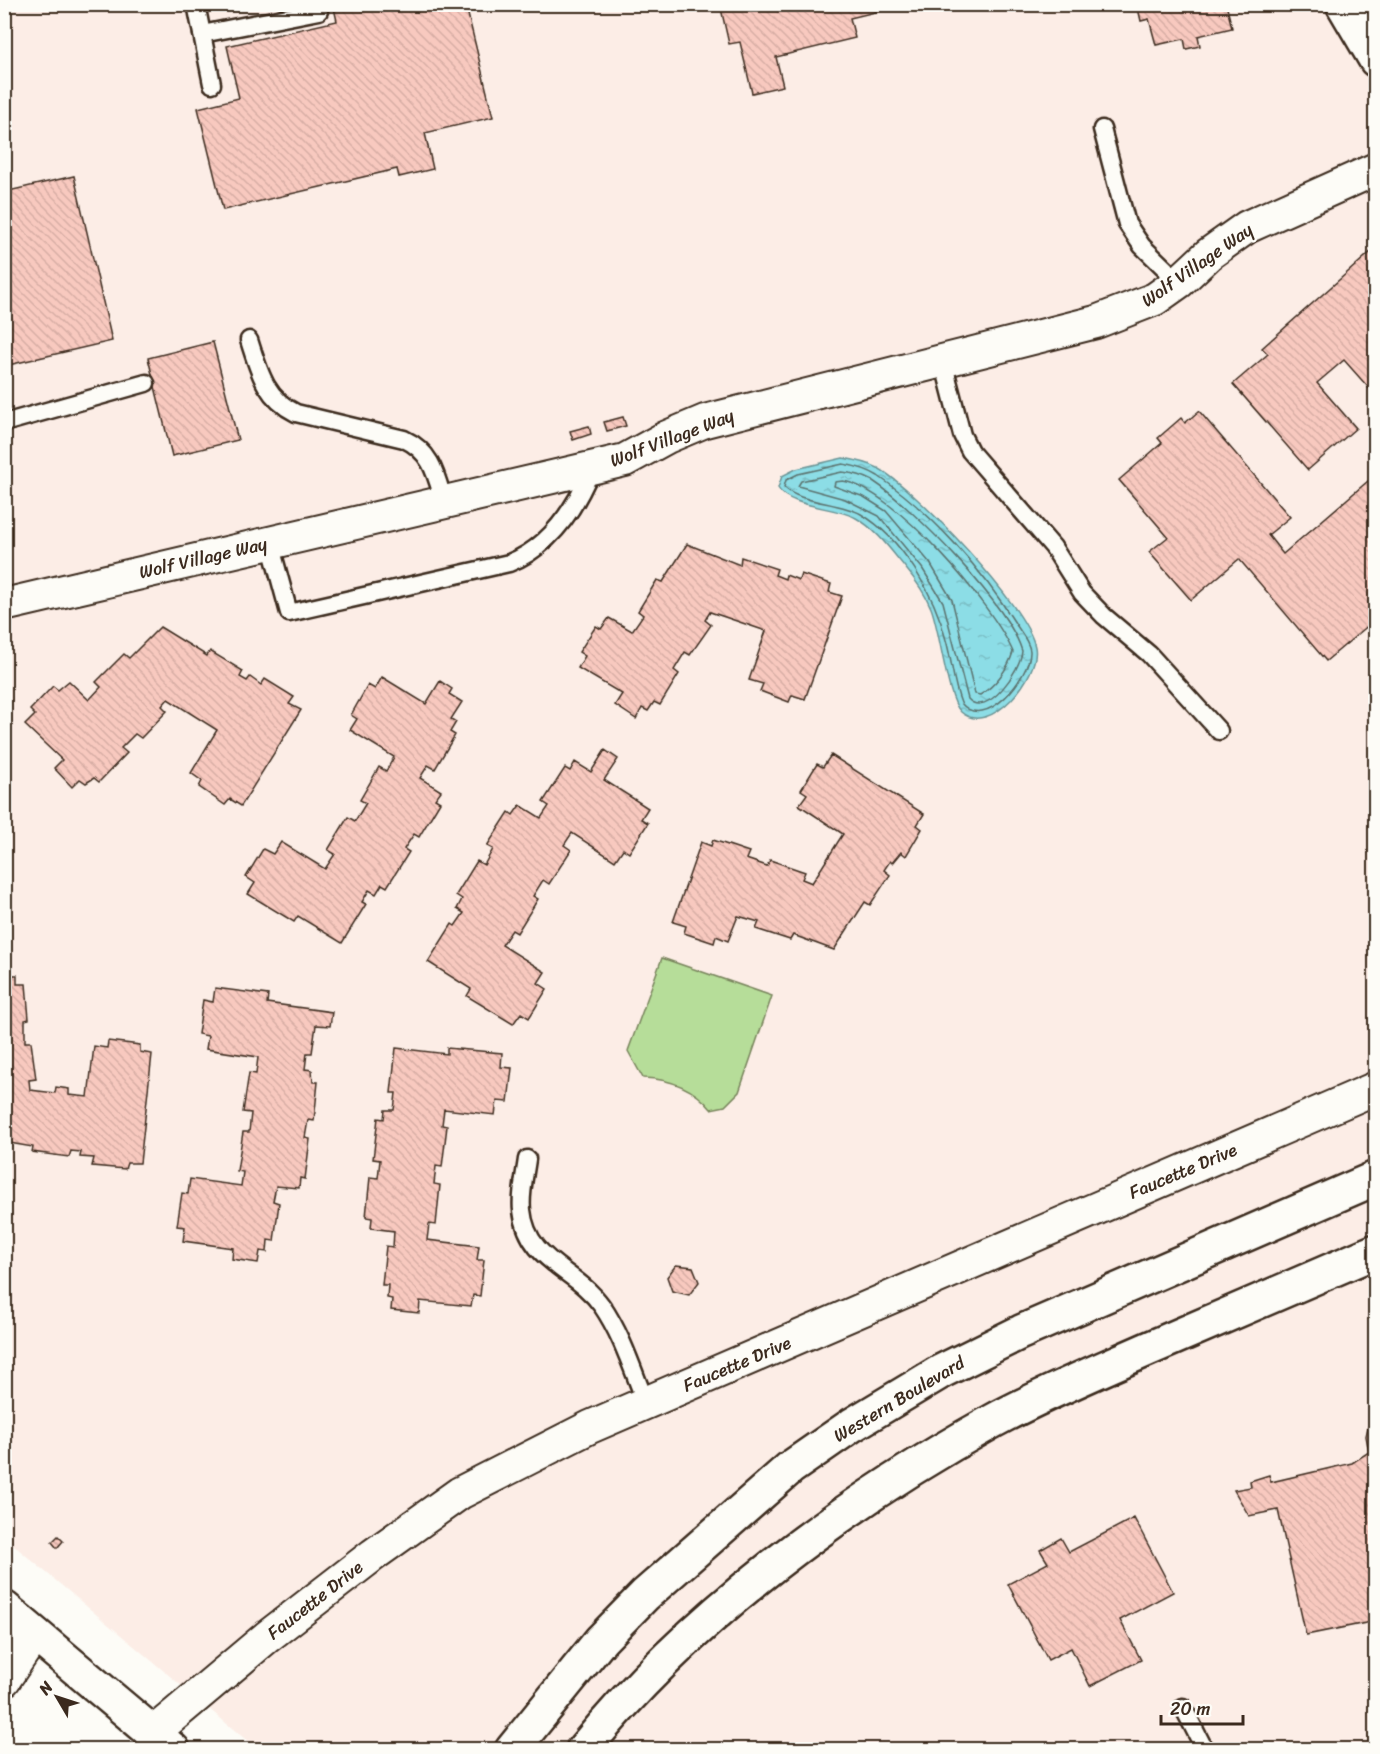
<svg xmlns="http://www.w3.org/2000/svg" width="1380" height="1754" viewBox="0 0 1380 1754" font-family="Sriracha,sans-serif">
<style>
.built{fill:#fcede6}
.garden{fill:#b6dd99;stroke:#78845c;stroke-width:1.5}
.water{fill:url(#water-ripples);stroke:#6c9596;stroke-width:1.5}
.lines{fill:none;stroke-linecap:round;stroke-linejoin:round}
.shore{stroke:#5b726e;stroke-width:1.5}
.building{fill:url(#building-back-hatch);stroke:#3b2a1e;stroke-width:1.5}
.lane-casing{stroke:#3b2a1e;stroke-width:21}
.street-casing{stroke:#3b2a1e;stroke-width:36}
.secondary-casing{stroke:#3b2a1e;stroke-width:38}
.primary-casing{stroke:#3b2a1e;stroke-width:38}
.lane{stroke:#fdfcf7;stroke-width:16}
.street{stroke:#fdfcf7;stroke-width:32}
.secondary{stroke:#fdfcf7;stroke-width:33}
.primary{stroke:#fdfcf7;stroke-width:33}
.labels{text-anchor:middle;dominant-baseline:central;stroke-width:4.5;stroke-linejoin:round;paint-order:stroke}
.street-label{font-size:18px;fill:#3b2a1e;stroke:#fdfcf7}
</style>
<defs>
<pattern id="water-ripples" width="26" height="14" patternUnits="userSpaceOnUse" patternTransform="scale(1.5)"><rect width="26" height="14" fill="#8cdde6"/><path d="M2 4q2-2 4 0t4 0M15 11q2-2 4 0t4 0" fill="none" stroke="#7abec5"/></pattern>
<pattern id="building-back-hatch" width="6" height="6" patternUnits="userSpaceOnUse" patternTransform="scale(1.5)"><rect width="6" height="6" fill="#f8c9bf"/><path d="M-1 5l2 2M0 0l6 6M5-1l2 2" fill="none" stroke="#d6ada4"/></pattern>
</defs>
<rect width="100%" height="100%" fill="#fdfcf7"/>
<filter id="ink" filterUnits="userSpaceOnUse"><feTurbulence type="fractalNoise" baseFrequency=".0167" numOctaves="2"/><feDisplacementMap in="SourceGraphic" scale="12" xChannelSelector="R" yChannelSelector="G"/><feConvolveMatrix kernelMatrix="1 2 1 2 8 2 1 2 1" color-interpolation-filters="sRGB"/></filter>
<g filter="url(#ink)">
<polygon class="built" points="4,5 1375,5 1375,1749 257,1749 5,1538"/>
<path class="garden" d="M662,958l110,38 -33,96 -14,14 -14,3c-17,-21 -41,-30 -68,-31l-15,-27z"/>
<path class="water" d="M843,458c12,2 24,4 35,10 37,21 149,138 157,179 6,28 -45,91 -74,65 -14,-12 -21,-82 -30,-104 -6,-15 -17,-30 -27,-42 -14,-17 -28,-37 -48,-48 -19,-11 -68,-11 -78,-30l4,-12 14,-7z"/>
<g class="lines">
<g class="shore">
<path d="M843,464c12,2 24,5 35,12 52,35 104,93 137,147 5,8 14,18 15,28 1,25 -45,82 -69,52 -8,-20 -9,-42 -15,-63 -11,-45 -44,-102 -85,-126 -21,-12 -63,-11 -77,-27l2,-7 12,-6z"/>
<path d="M842,472c11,1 22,4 31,9 41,27 135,124 149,170 -1,18 -35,69 -54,48l-25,-97 -21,-34 -43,-52 -34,-17 -47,-13 3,-5z"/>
<path d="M843,481c51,8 150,124 170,171 -5,17 -18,34 -33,43l-5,-1 -23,-94 -22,-37 -44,-52 -22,-14 -30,-11 1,-4z"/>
</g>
</g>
<g class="building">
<polygon points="333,4 471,4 466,6 493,117 425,133 433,169 399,177 397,169 223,210 198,108 239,98 227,46 337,21"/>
<polygon points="720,4 891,4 892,8 850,18 855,38 776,57 783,86 752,93 740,42 729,44"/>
<polygon points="1137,4 1226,4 1232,28 1198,36 1200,46 1186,49 1184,39 1156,45 1149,19 1141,21"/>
<polygon points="74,176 112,341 4,366 4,192"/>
<polygon points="1373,250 1376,253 1376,396 1344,360 1317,383 1356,428 1308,470 1233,384 1268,354 1262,348"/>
<polygon points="213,342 238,440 172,456 148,358"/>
<polygon points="1199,411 1290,517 1268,535 1283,554 1368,481 1376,490 1376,619 1326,661 1239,559 1191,600 1149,552 1168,537 1119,480 1162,443 1158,438 1181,418 1185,423"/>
<polygon points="623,417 626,426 607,431 604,422"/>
<polygon points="589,426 591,434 573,440 570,431"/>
<polygon points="687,544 740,565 741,557 777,569 775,575 785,579 786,575 799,580 801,574 831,584 829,592 842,596 805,699 792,695 789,702 760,691 763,684 749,680 766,631 710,612 705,620 711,625 690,655 685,652 674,670 679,674 660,705 654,702 648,711 642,708 636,719 615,705 622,694 578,668 585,656 579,652 596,626 601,629 609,618 632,631 643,615 638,611 657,580 663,582"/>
<polygon points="160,627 207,656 210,651 243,671 240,677 247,681 250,677 261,685 265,679 294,697 289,704 301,710 241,806 230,799 225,805 199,787 202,781 191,773 217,730 168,699 162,706 167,711 141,738 135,734 121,748 127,753 99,782 94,778 86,783 80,779 72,787 54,768 62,760 25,725 35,715 30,710 53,686 58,690 69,681 89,700 101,687 96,682 124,654 129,658"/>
<polygon points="382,677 426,704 440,681 452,689 449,694 462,702 451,719 456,722 450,732 455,735 435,769 428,765 420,778 441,791 435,799 440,802 419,837 414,834 404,849 409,852 387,887 382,884 376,894 369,890 362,902 366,904 342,943 298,916 294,922 248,894 255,883 246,877 263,849 273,854 281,842 325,869 335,854 328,850 348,817 355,821 366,803 360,800 379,767 386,771 394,757 350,730 357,719 351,715 368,685 375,689"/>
<polygon points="605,750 618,759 604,780 648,808 641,819 648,823 629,853 623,849 615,861 572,833 564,845 571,850 549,884 543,880 533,896 538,899 517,933 512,930 502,945 545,972 538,983 547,989 529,1018 521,1013 513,1024 467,996 471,989 428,962 452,924 455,926 464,913 457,909 462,899 456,895 477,861 484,865 493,849 487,846 509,812 513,815 520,805 541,818 549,806 543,802 565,768 570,771 575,762 591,772"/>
<polygon points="831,755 924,814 917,825 922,829 906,856 901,852 892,863 890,861 884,870 890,875 870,905 865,902 834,950 793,935 790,940 756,929 759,922 738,916 728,941 716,936 714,943 684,933 686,926 673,922 701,842 711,846 713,840 749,852 746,859 767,866 770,860 805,872 802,879 812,883 843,834 799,805 807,794 801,790 817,764 823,767"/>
<polygon points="4,962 11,962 12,975 17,975 17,984 26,984 29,1019 25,1020 25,1042 31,1042 36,1079 29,1080 30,1090 55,1093 56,1087 69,1089 69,1095 88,1097 94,1046 107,1048 108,1041 140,1045 140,1052 152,1054 140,1163 127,1163 125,1169 92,1166 94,1158 80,1157 81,1152 71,1151 69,1157 32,1152 33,1147 4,1142"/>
<polygon points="215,988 268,995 267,1003 332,1012 330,1026 316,1025 312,1053 307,1053 305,1069 312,1070 313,1082 318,1082 314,1121 308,1120 305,1138 310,1139 305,1179 300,1178 299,1188 276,1186 273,1201 279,1203 274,1241 268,1240 267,1252 260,1251 258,1263 232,1259 233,1248 183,1241 185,1227 177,1226 182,1193 188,1194 190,1179 241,1186 243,1172 237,1171 243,1132 249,1132 251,1113 243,1112 249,1073 256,1074 258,1057 206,1049 208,1036 198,1034 203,1000 213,1002"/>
<polygon points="396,1048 447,1054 447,1048 502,1053 501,1067 512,1068 508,1102 497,1101 495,1115 444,1109 442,1125 447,1126 442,1167 436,1166 434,1184 440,1185 436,1225 429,1224 427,1240 479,1246 477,1260 484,1260 480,1296 473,1295 471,1306 420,1301 419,1313 391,1310 392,1299 387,1298 388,1285 382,1285 386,1246 393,1247 394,1231 371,1228 372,1218 366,1217 370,1177 378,1178 380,1160 373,1159 378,1118 384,1119 385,1110 394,1110 396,1093 391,1093"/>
<polygon points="676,1265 693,1267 699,1282 689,1295 672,1291 667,1277"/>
<polygon points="1376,1417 1374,1497 1376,1648 1371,1622 1306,1635 1278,1510 1249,1516 1234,1490 1251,1487 1250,1481 1269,1475 1271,1482 1352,1463 1369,1452 1366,1436 1368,1427"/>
<polygon points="1134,1518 1173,1592 1120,1620 1141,1660 1090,1686 1071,1648 1048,1660 1008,1584 1048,1563 1040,1550 1061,1538 1069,1552"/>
<polygon points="58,1536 63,1541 57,1548 52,1542"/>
</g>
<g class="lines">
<defs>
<g id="lane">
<polyline points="196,4 212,84"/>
<polyline points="202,34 319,11"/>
<polyline points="1102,129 1127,224 1142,246 1179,282"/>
<path d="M249,340c10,31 16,58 47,73l108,26c28,13 32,36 40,63"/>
<polyline points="943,361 962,435 970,451 1053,547 1082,593 1104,616 1149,654 1219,731"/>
<polyline points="4,423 146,383"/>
<path d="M270,543l19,70 220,-50c41,-16 67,-56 83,-95"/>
<path d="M527,1159c-2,16 -7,35 -5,51 5,52 53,58 80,96 20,29 31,65 44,97"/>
<polyline points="1183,1707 1205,1750"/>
</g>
<g id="street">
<polyline points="4,605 625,460 667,437 705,421 1096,322 1155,299 1179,282 1209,254 1247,227 1376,169"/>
<polyline points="4,1680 35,1634"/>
<polyline points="153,1733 267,1637 373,1555 460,1493 590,1427 1376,1088"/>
</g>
<g id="secondary">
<polyline points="1343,4 1376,60"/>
<polyline points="4,1608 173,1750"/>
</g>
<g id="primary">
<polyline points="512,1750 601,1640 645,1595 790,1468 852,1425 942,1371 1021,1332 1376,1178"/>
<path d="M583,1750c108,-134 260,-246 410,-329 50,-27 103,-49 155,-72 76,-33 152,-65 228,-98"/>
</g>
</defs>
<use href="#lane" class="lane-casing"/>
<use href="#street" class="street-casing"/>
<use href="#secondary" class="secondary-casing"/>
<use href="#primary" class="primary-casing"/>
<use href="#lane" class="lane"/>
<use href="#street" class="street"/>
<use href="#secondary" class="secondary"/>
<use href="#primary" class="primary"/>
</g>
</g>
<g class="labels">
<g class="street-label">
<text transform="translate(1197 265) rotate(-35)">Wolf Village Way</text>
<text transform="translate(672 438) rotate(-21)">Wolf Village Way</text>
<text transform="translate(203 558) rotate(-13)">Wolf Village Way</text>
<text transform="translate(1183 1171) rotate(-23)">Faucette Drive</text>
<text transform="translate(737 1364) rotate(-23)">Faucette Drive</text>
<text transform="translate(899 1399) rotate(-31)">Western Boulevard</text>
<text transform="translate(315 1600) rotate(-38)">Faucette Drive</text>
</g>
</g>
<rect width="1380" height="1754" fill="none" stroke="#fdfcf7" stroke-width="24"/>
<rect x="12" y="12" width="1356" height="1730" fill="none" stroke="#3b2a1e" stroke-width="2" filter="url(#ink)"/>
<g transform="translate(57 1697) rotate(309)" stroke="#fdfcf7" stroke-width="4.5" paint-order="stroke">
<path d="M0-4.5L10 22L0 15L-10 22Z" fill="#3b2a1e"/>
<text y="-9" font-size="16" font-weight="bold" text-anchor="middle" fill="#3b2a1e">N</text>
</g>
<path d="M1161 1715v9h82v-9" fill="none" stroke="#3b2a1e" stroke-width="3"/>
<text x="1170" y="1715" font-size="18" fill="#3b2a1e" stroke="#fdfcf7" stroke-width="4.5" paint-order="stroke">20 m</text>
</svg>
